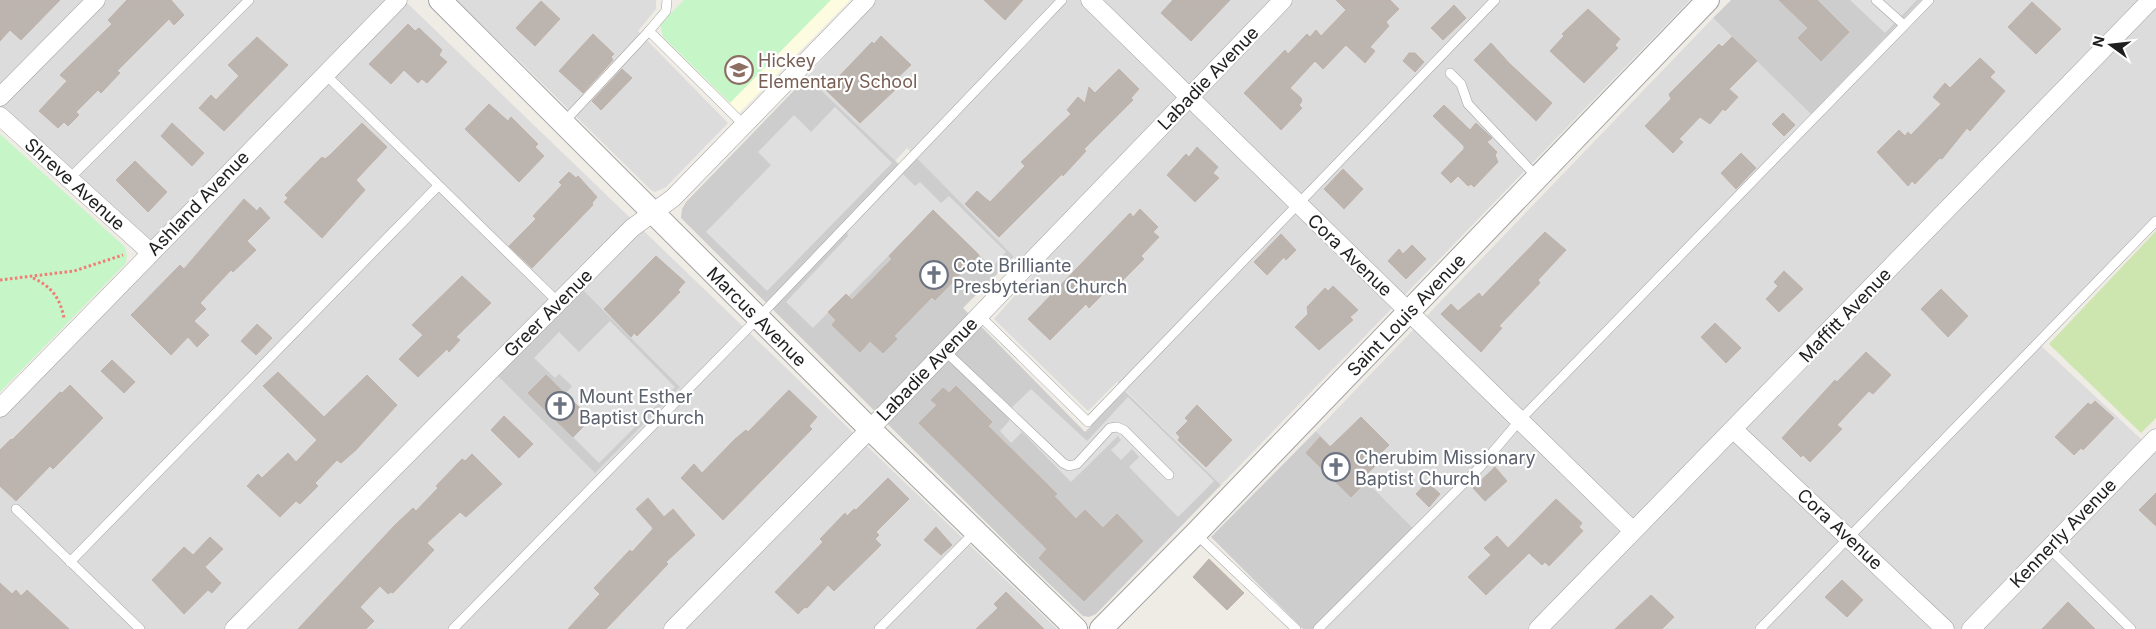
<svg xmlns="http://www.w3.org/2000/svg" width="2156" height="629" viewBox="0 0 2156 629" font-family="Inter,sans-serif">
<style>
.residential{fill:#dddcdc}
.education{fill:#fdfce1}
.religious{fill:#cdcdcd}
.grass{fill:#cde6b0}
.park{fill:#c6f6c8}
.parking{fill:#dfdfdf}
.building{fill:#bcb5af;stroke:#c0b2a9}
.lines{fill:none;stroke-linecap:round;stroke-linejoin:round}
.service-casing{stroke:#a3a3a3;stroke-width:10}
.minor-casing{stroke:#a3a3a3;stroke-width:19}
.tertiary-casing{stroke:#a3a3a3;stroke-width:24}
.path{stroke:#f17c76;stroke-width:3;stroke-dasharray:2.5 2.5;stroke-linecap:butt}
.service{stroke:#fff;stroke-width:9}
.minor{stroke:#fff;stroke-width:18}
.tertiary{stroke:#fff;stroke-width:22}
.labels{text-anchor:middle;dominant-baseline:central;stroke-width:4.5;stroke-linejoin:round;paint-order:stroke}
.education-label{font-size:18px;fill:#785e54;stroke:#fff;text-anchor:start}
.street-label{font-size:18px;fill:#1f1f1f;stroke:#fff}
.worship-label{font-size:18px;fill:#5b616d;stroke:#fff;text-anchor:start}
</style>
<rect width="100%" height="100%" fill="#efece6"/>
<g class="residential">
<polygon points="0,0 404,0 1057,629 0,629 0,408 150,252 0,116"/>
<polygon points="457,0 656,0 656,9 638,31 728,123 666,187 655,192 651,190"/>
<polygon points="875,0 1690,0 1221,485 1117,382 1088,411 994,319 1032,276 907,148 895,161 807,77"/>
<polygon points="1921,0 2156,0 2156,221 2038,343 2156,453 2156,629 1322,629 1419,534 1316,431 1713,18 1811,113"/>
</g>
<polygon class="education" points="684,0 850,0 739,113 663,37"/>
<g class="religious">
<polygon points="1731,0 1921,0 1811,114 1713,18"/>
<polygon points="807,77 904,169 916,157 1014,257 963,308 1085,432 1125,391 1221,485 1096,614 1089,617 1083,616 1019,555 681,218 682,209 686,202"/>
<polygon points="583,290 680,387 595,473 498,376"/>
<polygon points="1316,431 1413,528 1313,629 1303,629 1211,537"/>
</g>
<polygon class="grass" points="2156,231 2156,418 2141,433 2049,344"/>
<g class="park">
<polygon points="684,0 831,0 730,103 663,37 660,24"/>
<polygon points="0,134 125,247 127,256 126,263 0,392"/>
</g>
<g class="parking">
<polygon points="1850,0 1917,0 1885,33"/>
<polygon points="835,107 892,163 767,291 706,232 771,165 758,152 794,115 811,132"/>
<polygon points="903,174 915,186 920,182 941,203 949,196 1006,252 992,267 933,210 848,297 846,294 813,328 786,302 848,236 847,232"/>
<polygon points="610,321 675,387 599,463 573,437 590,419 565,394 572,386 559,374 555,378 534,358 559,332 579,352"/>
<polygon points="1031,389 1087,441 1128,397 1214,481 1178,517 1129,467 1139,457 1132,449 1121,460 1111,450 1121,440 1118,436 1071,482 1022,432 1011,443 1000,431 1010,420 1005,414"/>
</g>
<g class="building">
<polygon points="0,0 60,0 21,40 10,30 0,41"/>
<polygon points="127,0 171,0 184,15 174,25 169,19 117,71 120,73 101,93 98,90 76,112 79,115 68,126 64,122 58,128 39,111 67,81 60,75 112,24 108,20"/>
<polygon points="984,0 1023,0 1005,20"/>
<polygon points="1173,0 1230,0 1191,41 1161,13"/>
<polygon points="1336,0 1390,0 1399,9 1386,22 1389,26 1370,47 1375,51 1365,63 1346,45 1323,69 1315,61 1290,88 1301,98 1302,101 1299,105 1302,108 1281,130 1244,93 1285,50 1288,54 1307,34 1310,37 1316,30 1321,36 1346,10"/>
<polygon points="1779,0 1817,0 1849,32 1821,61 1798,38 1808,28"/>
<polygon points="541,1 560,19 535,46 516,28"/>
<polygon points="2032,2 2061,29 2036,54 2008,27"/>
<polygon points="1454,5 1466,18 1443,40 1431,28"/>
<polygon points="1588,9 1620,39 1615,45 1618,48 1584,83 1550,51 1564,36 1562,34"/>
<polygon points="408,24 415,31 419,28 442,50 439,55 447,62 427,83 422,79 418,83 404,70 391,84 369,64"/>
<polygon points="593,34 614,54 611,57 613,60 583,93 559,71"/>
<polygon points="881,36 911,65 893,82 898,87 860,123 826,90 872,42 874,44"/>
<polygon points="257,37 288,65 224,131 199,108 211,95 216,100 239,76 228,65"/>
<polygon points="1732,37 1757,61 1729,89 1738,97 1725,111 1723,109 1710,124 1700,117 1679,139 1683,142 1673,153 1645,126 1671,99 1669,94 1719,44 1722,47"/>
<polygon points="1491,43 1509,63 1552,103 1536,121 1474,60"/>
<polygon points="1409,53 1415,53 1424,62 1415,72 1403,61"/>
<polygon points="1980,58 1995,72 1990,77 2005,91 1970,131 1967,128 1942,159 1940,158 1915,184 1912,181 1908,186 1877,152 1899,130 1905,136 1908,132 1911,135 1941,104 1933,97 1945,83 1950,88"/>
<polygon points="622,69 632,78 601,110 592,101"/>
<polygon points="1119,69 1139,89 1131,98 1133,100 1084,149 1086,151 1063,176 1062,174 999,237 965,204 977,191 990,202 1025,166 1021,162 1071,114 1067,110 1078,97 1085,103 1089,87 1095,93"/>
<polygon points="489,104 508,121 511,117 538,144 535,147 544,156 519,182 465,129"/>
<polygon points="1444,105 1470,130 1476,123 1492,138 1487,142 1497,152 1495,155 1498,162 1474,187 1471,184 1468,186 1458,176 1451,183 1441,173 1464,149 1464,146 1433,116"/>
<polygon points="1783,113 1795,125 1784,136 1772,124"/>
<polygon points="172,123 204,153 192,166 161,136"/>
<polygon points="362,123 387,147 356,180 365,190 322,238 284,202 288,198 285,195 322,157 325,159 330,155"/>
<polygon points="1197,147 1218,167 1213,173 1219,178 1195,202 1167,175 1186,154 1189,157"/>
<polygon points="1741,153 1756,168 1736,189 1721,173"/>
<polygon points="135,161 167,192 148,212 116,180"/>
<polygon points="1343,169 1363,189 1344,209 1324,189"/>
<polygon points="569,172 576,178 578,176 597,197 592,203 593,205 532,268 509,246 536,219 533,216 562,185 559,182"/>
<polygon points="244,199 257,211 260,207 270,218 247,241 256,250 233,272 231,270 200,303 206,309 194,321 209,335 197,347 188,337 171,355 131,315 180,265 184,269"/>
<polygon points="1140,209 1158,227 1153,232 1159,237 1141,256 1144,259 1121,282 1118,279 1089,308 1086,304 1050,340 1028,319 1130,213 1133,217"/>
<polygon points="933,210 979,255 935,300 932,297 894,336 897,339 883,353 870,341 860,352 832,325 836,320 828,312 846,294 852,300 892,259 889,256"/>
<polygon points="1545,232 1566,250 1538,280 1540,283 1499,326 1502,328 1481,352 1441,314 1451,304 1458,311 1479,293 1482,297"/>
<polygon points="1281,234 1296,250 1286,260 1284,257 1267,275 1254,262"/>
<polygon points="1412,245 1426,259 1406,279 1388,261 1399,249 1403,254"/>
<polygon points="656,256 685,282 678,290 680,292 649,324 637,336 634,333 631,337 604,309"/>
<polygon points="1784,271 1803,289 1779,312 1766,299 1778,286 1774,282"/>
<polygon points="462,276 491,303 456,337 460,340 449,352 447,349 418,377 399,359 423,335 412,325"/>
<polygon points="1333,286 1358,310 1350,317 1353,320 1319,350 1295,327 1308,314 1307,307 1325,288 1328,291"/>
<polygon points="1941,289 1968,316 1948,337 1921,309"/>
<polygon points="1715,323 1741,348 1726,363 1701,337"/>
<polygon points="257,324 272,338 256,355 241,341"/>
<polygon points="1866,352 1891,375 1873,394 1869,391 1837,425 1842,429 1810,462 1803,455 1801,457 1782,438 1835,380 1837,382"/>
<polygon points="112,360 135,382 124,393 101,371"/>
<polygon points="278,372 324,417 367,375 397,405 356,450 341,463 337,460 315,483 318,486 300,504 296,501 280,517 247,486 258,474 262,478 288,453 296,462 317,440 263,386"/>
<polygon points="546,375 591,419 573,437 528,393"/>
<polygon points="70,385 103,418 53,469 50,466 16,501 0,486 0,450 11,439 12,440 60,392 62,393"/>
<polygon points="956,386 992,422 988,426 1057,494 1054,496 1076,519 1085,510 1103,528 1117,514 1143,541 1084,601 1039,558 1047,549 919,423 937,405 931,400 943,388 949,393"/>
<polygon points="789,390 817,417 809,426 812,429 723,520 681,478 694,464 702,473 735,439 746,430 748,432"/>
<polygon points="2095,401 2114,418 2083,450 2081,448 2074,455 2055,437 2088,403 2091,405"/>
<polygon points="1197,405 1232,440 1206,467 1178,440 1180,437 1176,433 1188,421 1185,418"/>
<polygon points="504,416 533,444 519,458 491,430"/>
<polygon points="1361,417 1389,445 1374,460 1378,463 1362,479 1366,482 1351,497 1306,453 1320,437 1330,447"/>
<polygon points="472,454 502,484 466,517 460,512 427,543 434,550 393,593 391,592 388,594 380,586 360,607 374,621 366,629 298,629 395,525 413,508 416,511 438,488 436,486 462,459 465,461"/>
<polygon points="1495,467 1507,481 1485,501 1473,488"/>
<polygon points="888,478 909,499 876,532 879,535 875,539 881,545 834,591 828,585 807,608 805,607 798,614 775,592 823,542 820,539 845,513 847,516 854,509 856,510"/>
<polygon points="1427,482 1440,494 1429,507 1416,494"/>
<polygon points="2156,493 2156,526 2139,510"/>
<polygon points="648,498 664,517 673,509 695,535 666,562 668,564 606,629 568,629 600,594 594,588 630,550 632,552 652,530 653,528 636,509"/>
<polygon points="1556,499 1582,523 1579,527 1583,531 1549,566 1545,562 1542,565 1529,553 1486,595 1468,577 1491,555 1484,548 1497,536 1508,548"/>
<polygon points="936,527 952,545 941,555 924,540"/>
<polygon points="210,537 223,549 205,567 221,583 212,593 208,590 184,614 152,580 184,547 193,555"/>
<polygon points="1209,559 1244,593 1227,610 1193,577"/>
<polygon points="1842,580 1863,600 1847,617 1825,597"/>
<polygon points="0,583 12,594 16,590 21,596 27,590 69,629 0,629"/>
<polygon points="1006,592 1044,629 976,629 998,608 994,604"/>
<polygon points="1651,595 1674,617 1662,629 1615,629"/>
<polygon points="2068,602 2095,629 2042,629"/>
</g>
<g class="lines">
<defs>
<g id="service">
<polyline points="667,0 666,11 649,31 744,125"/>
<polyline points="1876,0 1904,25"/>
<polyline points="1450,73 1461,84 1468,104 1537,177"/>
<polyline points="325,74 558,302"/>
<polyline points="564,122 649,31"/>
<polyline points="69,179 249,0"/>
<polyline points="979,315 1088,422 1495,0"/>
<polyline points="945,351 1063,463 1069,466 1077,464 1110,428 1117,427 1124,430 1169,475"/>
<polyline points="16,509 140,629"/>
<polyline points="1196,534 1296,629"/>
<polyline points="2049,548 2131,629"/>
<polyline points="70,562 438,186"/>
<polyline points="453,629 758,318 1062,0"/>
<polyline points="879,629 976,531"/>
<polyline points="1318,629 1480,467 1520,420 1929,0"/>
<polyline points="1760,629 2156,221"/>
</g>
<g id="minor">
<polyline points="1090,0 1633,531"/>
<polyline points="0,97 96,0"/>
<polyline points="0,116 150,252"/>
<polyline points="0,408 398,0"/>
<polyline points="1734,430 1945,629"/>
<polyline points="234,629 632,228 673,198 866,0"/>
<polyline points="673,629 870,429 1283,0"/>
<polyline points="1538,629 2151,0"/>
<polyline points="1971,629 2156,438"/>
</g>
<g id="tertiary">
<path id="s1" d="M440,0l430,429 206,200"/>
<path id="s2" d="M1101,629l95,-96 512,-533"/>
</g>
</defs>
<use href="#service" class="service-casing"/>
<use href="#minor" class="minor-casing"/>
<use href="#tertiary" class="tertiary-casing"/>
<g class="path">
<path d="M33,278c19,9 27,20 31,40"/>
<polyline points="0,280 74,271 123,255"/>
</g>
<use href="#service" class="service"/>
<use href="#minor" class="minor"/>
<use href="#tertiary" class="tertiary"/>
</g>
<defs>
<symbol id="school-ring" viewBox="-11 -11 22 22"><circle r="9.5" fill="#fff" stroke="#8d6e63" stroke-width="1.5"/><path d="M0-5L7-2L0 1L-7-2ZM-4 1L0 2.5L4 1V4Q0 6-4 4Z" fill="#8d6e63"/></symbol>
<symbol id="church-ring" viewBox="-11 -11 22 22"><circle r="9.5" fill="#fff" stroke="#6b7280" stroke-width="1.5"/><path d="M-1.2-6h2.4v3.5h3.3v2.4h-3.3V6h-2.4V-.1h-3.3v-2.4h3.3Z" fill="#6b7280"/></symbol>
</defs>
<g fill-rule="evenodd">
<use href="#school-ring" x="723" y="54" width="32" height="32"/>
<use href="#church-ring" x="918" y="259" width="32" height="32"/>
<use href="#church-ring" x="544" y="390" width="32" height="32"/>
<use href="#church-ring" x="1320" y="451" width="32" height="32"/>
</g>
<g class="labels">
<g class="education-label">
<text x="758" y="60">Hickey<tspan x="758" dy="21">Elementary School</tspan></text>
</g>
<g class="street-label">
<text transform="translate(1208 78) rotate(-46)">Labadie Avenue</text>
<text transform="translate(75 184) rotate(42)">Shreve Avenue</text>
<text transform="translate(198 203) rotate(-46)">Ashland Avenue</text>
<text transform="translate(1350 255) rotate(44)">Cora Avenue</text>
<text transform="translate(548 313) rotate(-45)">Greer Avenue</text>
<text stroke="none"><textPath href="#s2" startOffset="438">Saint Louis Avenue</textPath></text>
<text transform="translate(1845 315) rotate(-46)">Maffitt Avenue</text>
<text stroke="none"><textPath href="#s1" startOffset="448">Marcus Avenue</textPath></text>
<text transform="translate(927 369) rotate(-46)">Labadie Avenue</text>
<text transform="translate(1840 529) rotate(43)">Cora Avenue</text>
<text transform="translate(2063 533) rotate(-46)">Kennerly Avenue</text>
</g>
<g class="worship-label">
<text x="953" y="265">Cote Brilliante<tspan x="953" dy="21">Presbyterian Church</tspan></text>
<text x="579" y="396">Mount Esther<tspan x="579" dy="21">Baptist Church</tspan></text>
<text x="1355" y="457">Cherubim Missionary<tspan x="1355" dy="21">Baptist Church</tspan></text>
</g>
</g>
<g transform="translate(2111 45) rotate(285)" stroke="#ffffff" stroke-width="4" paint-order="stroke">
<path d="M0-4L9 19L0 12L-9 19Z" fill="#1f1f1f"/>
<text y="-8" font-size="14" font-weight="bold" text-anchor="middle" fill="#1f1f1f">N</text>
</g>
</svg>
